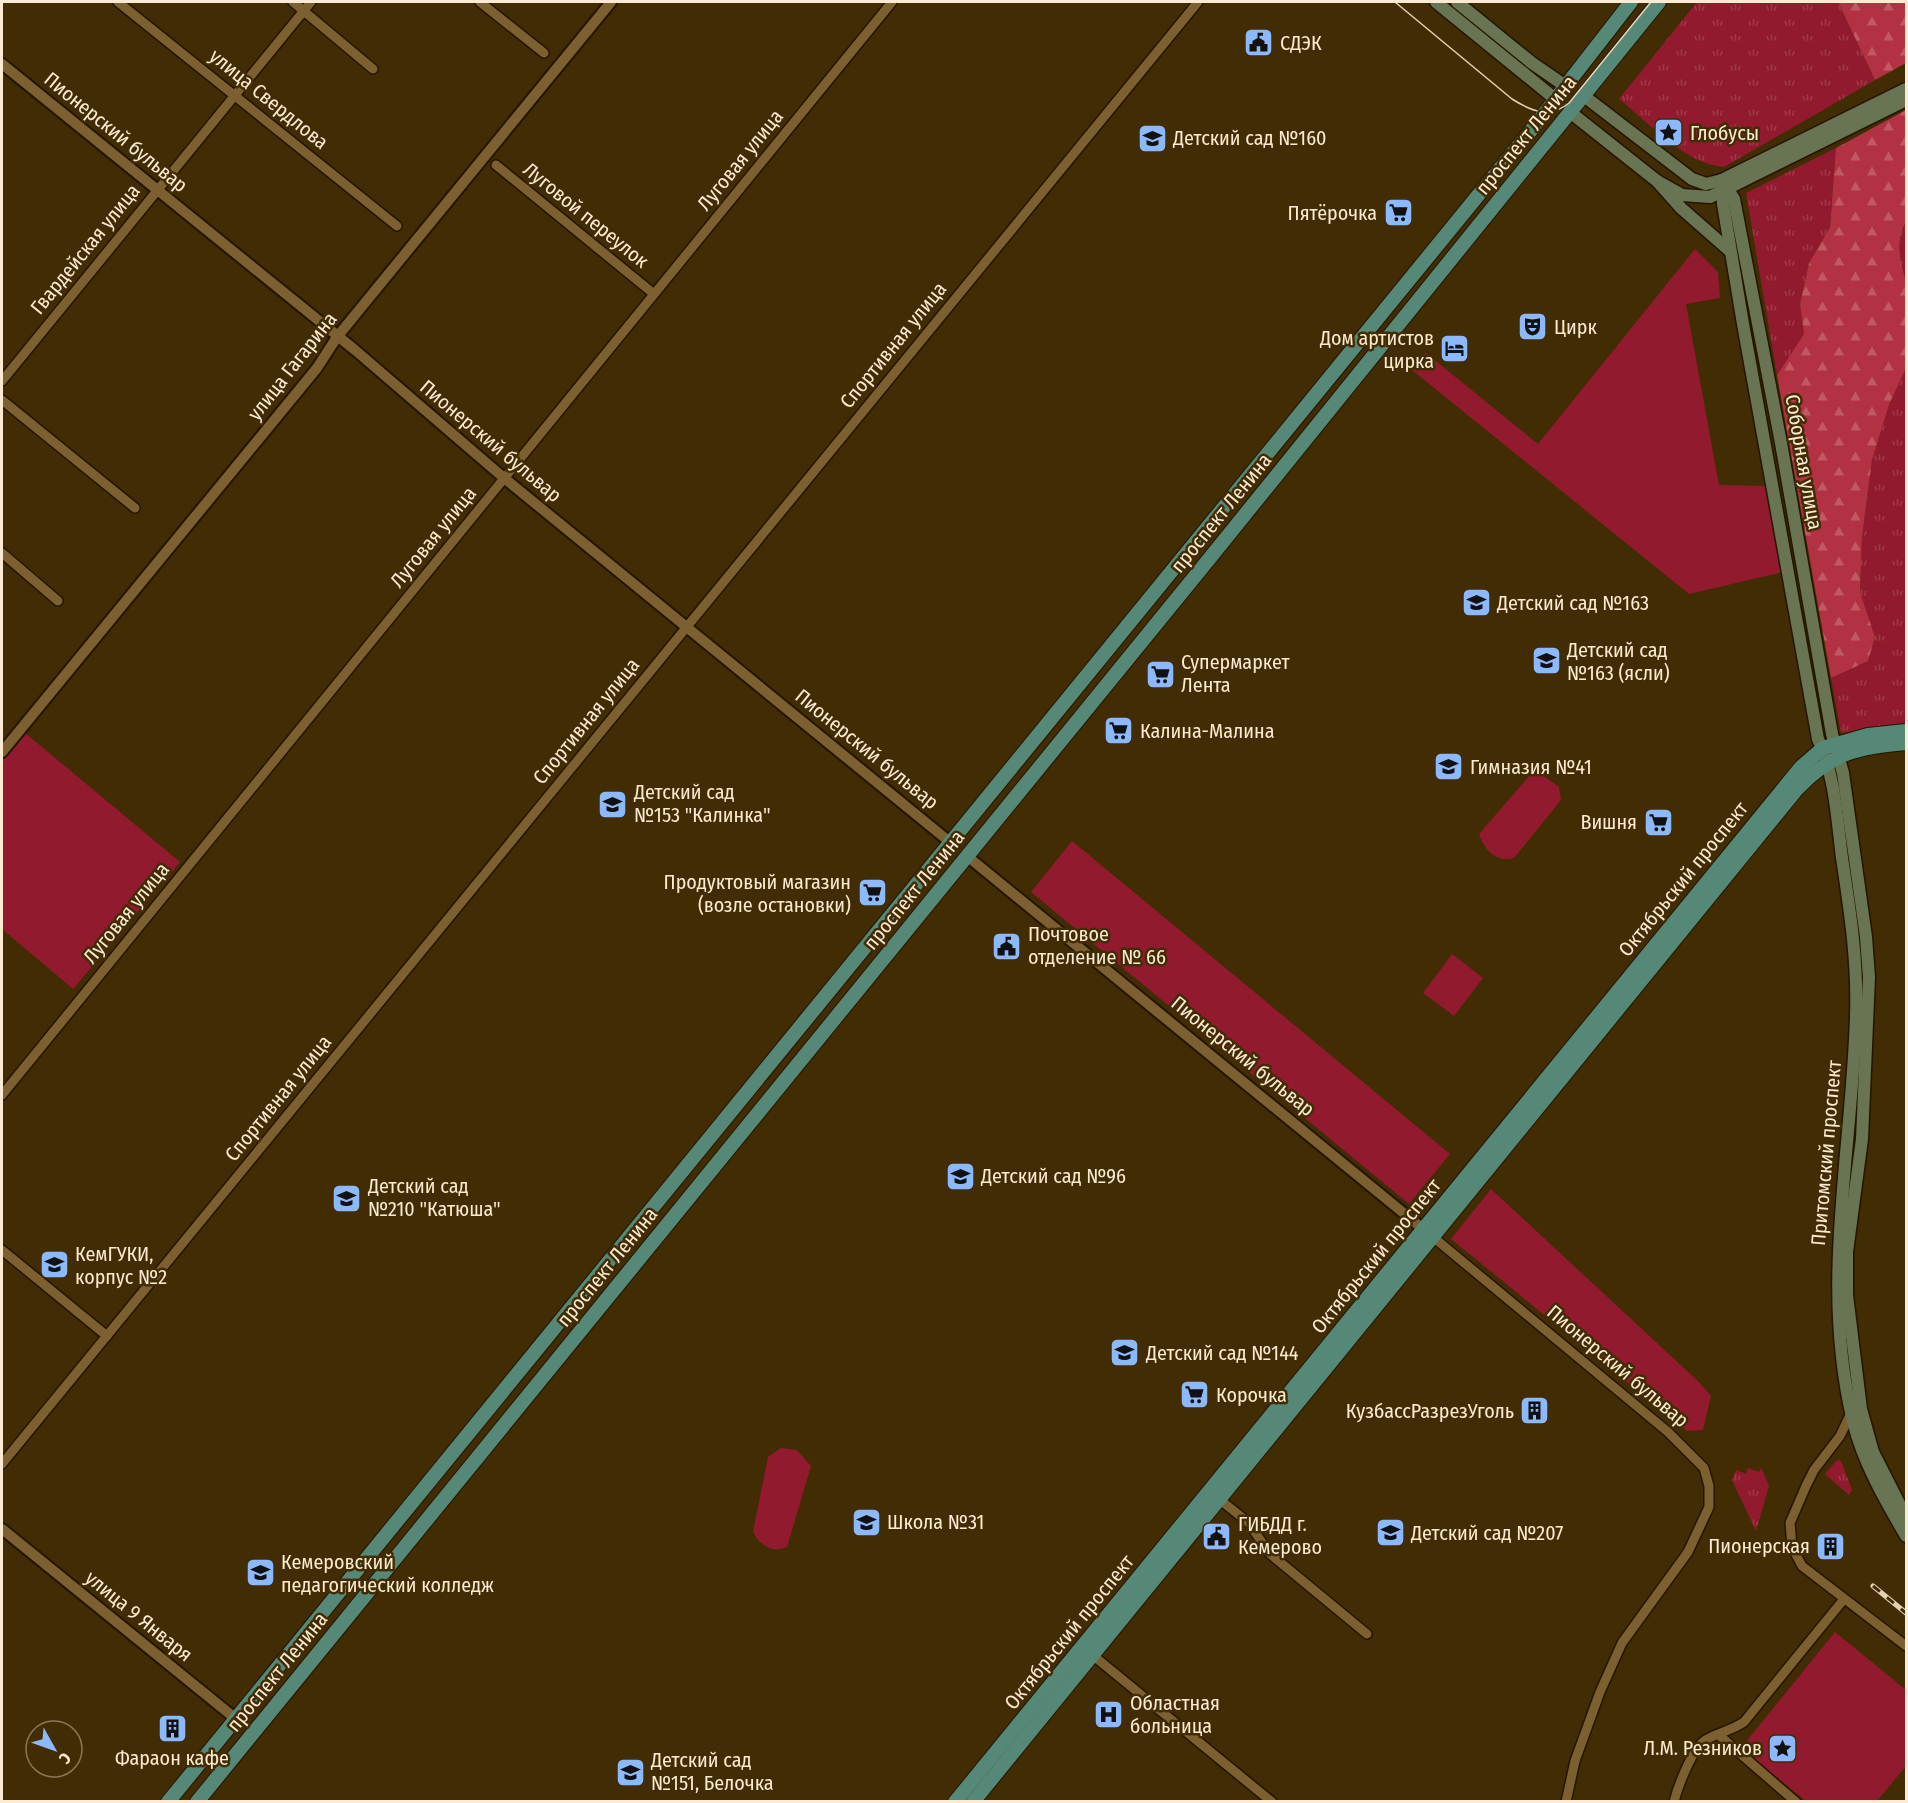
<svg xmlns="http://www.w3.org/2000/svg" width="1908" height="1803" viewBox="0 0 1908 1803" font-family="'Fira Sans Condensed',sans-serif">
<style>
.grass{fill:url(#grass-tufts)}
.forest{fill:url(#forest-firs)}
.green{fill:#911a2e}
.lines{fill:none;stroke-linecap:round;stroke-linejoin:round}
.minor-casing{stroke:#241500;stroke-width:12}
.tertiary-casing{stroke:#241500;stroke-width:14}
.secondary-casing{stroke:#241500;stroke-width:15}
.primary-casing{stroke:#241500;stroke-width:16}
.minor{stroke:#7d602f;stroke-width:9}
.tertiary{stroke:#7d602f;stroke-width:10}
.secondary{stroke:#697452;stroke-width:12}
.primary{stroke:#558876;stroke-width:14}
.tram{stroke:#e4d2b7;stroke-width:1.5}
.rail-casing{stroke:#e4d2b7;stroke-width:5}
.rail{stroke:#422c04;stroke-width:3;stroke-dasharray:9;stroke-linecap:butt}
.labels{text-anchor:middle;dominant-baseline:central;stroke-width:5;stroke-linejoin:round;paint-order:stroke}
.poi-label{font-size:20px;fill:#fcebd2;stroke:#422c04;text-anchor:start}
.street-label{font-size:20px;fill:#fcebd2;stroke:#422c04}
</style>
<defs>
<pattern id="grass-tufts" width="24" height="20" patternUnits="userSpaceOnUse" patternTransform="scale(1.5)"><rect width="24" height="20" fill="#911a2e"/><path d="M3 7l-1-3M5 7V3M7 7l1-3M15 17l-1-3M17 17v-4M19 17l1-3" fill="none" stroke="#a13b4b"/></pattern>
<pattern id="forest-firs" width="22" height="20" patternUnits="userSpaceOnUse" patternTransform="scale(1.5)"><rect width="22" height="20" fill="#b23142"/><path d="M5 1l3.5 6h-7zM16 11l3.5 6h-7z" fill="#c15965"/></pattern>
</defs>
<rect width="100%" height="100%" fill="#422c04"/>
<g class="grass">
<path d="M1697,2h141l37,78 -151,87c-40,-4 -74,-43 -105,-68z"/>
<polygon points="1836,148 1830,227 1809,263 1800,304 1804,334 1777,375 1746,193"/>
<path d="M1906,222v58c-7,-18 -10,-42 0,-58z"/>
<polygon points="1906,368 1906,724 1841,733 1831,678 1868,661 1875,637 1860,592 1862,537 1872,460 1889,405"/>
<polygon points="1837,1460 1841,1461 1852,1490 1849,1495 1825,1474"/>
<polygon points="1761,1467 1769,1486 1756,1531 1732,1480 1736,1470 1746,1474 1748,1468 1759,1472"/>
</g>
<g class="forest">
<polygon points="1838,2 1906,2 1906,63 1875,80"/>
<path d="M1906,110v112c-10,16 -7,40 0,58v88l-17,37 -17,55 -10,77 -2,55 15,45 -7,24 -37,17 -54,-303 27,-41 -4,-30 9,-41 21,-36 6,-79z"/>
</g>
<g class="green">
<polygon points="1695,249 1718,272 1720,298 1686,304 1719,485 1767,486 1783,572 1689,594 1412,370 1426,353 1538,444"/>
<polygon points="24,732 180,862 73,989 2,929 2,759"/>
<path d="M1538,772l21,15 2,13 -47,58c-17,5 -30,-8 -35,-24l52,-60z"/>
<polygon points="1072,841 1450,1154 1409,1204 1031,892"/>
<polygon points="1452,954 1483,978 1454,1016 1423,993"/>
<polygon points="1491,1189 1699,1382 1711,1396 1703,1430 1687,1431 1451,1239"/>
<path d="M781,1448l16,2 14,16 -24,81c-14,7 -29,-2 -34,-16l15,-74z"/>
<polygon points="1835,1632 1906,1690 1906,1766 1877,1801 1806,1801 1741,1748"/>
</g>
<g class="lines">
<defs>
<g id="minor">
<polyline points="118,2 397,226"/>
<polyline points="293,2 373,69"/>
<polyline points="480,2 544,53"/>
<polyline points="496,165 654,294"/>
<polyline points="2,381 311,2"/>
<polyline points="2,400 135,508"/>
<polyline points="2,553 58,601"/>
<polyline points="2,1095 892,2"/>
<polyline points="1433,1237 1668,1432 1704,1468 1709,1486 1709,1507 1688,1552 1622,1643 1600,1692 1575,1761 1566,1802"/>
<polyline points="2,1250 107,1336"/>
<polyline points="1851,1413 1840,1436 1814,1470 1806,1486 1790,1523 1792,1547 1802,1566 1906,1646"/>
<polyline points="2,1464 1198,2"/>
<polyline points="1219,1499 1249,1523 1269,1553 1367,1634"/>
<polyline points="1090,1653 1272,1802"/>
<polyline points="1720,1736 1796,1802"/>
<path d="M1674,1802c4,-16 18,-52 30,-61 12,-8 27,-10 40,-19l100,-123"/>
</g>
<g id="tertiary">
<polyline points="2,64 355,350 504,478 951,843"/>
<polyline points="2,752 317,368 337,337 611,2"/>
<polyline points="967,856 1428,1233"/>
<polyline points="2,1529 236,1719"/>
</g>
<g id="secondary">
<polyline points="1436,2 1554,98"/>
<polyline points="1457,2 1532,63 1564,85"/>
<polyline points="1584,96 1692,179 1706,184 1722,180 1906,89"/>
<polyline points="1570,112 1657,181 1681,208 1730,251"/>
<path d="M1722,180l1,24 20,120 75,415c17,36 19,80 24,119 8,53 16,104 14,158 -4,138 -36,268 -3,405 10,41 32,79 53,115"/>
<polyline points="1722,180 1734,199 1781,443 1832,734 1843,773 1866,937 1869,977 1862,1139 1847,1252 1847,1295 1861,1409 1873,1452 1906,1517"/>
<polyline points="1657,181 1682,195 1710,197 1906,100"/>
</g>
<g id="primary">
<polyline points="168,1802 1533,128 1631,2"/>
<polyline points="197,1802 1205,564 1659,2"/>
<polyline points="955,1802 1801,767 1823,748 1868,735 1906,731"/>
<path d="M973,1802l824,-1013c36,-37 59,-41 109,-46"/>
</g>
</defs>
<use href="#minor" class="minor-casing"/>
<use href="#tertiary" class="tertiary-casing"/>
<use href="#secondary" class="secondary-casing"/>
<use href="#primary" class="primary-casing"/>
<use href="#minor" class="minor"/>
<use href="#tertiary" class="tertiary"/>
<use href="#secondary" class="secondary"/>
<use href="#primary" class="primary"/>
<path class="tram" d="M1395,2l117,97c19,12 38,20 57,4l82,-101"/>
<defs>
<polyline id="rail" points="1873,1586 1906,1613"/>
</defs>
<use href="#rail" class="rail-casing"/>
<use href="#rail" class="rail"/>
</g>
<defs>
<symbol id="civic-square" viewBox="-11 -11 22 22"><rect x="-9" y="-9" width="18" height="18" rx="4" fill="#8cb9fc" stroke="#422c04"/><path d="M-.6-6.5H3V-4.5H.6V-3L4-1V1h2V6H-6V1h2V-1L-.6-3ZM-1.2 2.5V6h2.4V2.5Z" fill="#111"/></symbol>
<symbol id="sight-square" viewBox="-11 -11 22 22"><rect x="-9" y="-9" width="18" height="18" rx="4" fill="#8cb9fc" stroke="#422c04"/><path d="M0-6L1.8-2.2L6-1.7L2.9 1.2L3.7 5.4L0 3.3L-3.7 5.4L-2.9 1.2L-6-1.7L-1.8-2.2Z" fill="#111"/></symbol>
<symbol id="school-square" viewBox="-11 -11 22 22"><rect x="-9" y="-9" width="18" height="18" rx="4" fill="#8cb9fc" stroke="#422c04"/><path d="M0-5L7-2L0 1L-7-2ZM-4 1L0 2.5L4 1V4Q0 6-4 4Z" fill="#111"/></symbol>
<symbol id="supermarket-square" viewBox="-11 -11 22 22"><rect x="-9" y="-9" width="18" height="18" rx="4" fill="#8cb9fc" stroke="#422c04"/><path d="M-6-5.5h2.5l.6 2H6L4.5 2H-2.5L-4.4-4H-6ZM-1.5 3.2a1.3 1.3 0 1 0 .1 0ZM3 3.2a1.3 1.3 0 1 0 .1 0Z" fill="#111"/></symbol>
<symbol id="theatre-square" viewBox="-11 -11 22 22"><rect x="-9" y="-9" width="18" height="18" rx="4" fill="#8cb9fc" stroke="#422c04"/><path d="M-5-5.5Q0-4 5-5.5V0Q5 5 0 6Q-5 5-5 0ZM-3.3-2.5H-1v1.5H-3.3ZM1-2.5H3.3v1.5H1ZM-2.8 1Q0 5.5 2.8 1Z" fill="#111"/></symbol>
<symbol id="hotel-square" viewBox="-11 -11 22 22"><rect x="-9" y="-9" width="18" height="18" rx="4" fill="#8cb9fc" stroke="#422c04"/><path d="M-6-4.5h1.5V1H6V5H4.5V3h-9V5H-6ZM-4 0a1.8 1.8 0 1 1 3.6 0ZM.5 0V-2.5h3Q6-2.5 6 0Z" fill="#111"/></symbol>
<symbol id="university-square" viewBox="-11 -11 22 22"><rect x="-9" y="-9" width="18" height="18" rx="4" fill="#8cb9fc" stroke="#422c04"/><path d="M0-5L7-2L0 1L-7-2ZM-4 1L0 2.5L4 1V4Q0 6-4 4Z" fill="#111"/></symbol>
<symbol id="building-square" viewBox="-11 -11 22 22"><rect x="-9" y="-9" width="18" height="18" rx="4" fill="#8cb9fc" stroke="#422c04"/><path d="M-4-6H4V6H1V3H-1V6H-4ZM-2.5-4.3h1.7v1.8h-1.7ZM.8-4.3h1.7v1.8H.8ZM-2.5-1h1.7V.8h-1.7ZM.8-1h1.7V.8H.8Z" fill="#111"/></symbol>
<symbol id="hospital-square" viewBox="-11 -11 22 22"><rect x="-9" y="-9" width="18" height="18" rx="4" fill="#8cb9fc" stroke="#422c04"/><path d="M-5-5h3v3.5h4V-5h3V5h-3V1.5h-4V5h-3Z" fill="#111"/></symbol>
</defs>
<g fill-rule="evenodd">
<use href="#civic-square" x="1242" y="26" width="33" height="33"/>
<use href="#sight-square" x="1652" y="116" width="33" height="33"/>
<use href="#school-square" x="1136" y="122" width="33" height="33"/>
<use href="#supermarket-square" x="1382" y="196" width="33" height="33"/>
<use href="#theatre-square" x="1516" y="310" width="33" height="33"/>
<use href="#hotel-square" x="1438" y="332" width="33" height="33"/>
<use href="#school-square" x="1460" y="586" width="33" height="33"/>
<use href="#school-square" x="1530" y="644" width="33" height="33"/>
<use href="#supermarket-square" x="1144" y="658" width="33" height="33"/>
<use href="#supermarket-square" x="1102" y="714" width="33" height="33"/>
<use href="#school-square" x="1432" y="750" width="33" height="33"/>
<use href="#school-square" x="596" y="788" width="33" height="33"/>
<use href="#supermarket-square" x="1642" y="806" width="33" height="33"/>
<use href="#supermarket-square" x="856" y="876" width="33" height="33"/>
<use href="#civic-square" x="990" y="930" width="33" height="33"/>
<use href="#school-square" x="944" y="1160" width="33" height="33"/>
<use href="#school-square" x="330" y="1182" width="33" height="33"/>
<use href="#university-square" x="38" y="1248" width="33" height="33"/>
<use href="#school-square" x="1108" y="1336" width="33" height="33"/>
<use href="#supermarket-square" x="1178" y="1378" width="33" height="33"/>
<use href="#building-square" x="1518" y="1394" width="33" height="33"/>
<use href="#school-square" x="850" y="1506" width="33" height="33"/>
<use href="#school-square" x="1374" y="1516" width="33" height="33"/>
<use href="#civic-square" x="1200" y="1520" width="33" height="33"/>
<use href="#building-square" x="1814" y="1530" width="33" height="33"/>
<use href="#university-square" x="244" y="1556" width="33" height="33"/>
<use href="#hospital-square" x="1092" y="1698" width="33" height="33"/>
<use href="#building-square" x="156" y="1712" width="33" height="33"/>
<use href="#sight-square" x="1766" y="1732" width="33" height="33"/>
<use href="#school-square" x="614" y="1756" width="33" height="33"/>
</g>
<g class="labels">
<g class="poi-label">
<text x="1280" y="43">СДЭК</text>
<text x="1690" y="133">Глобусы</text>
<text x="1173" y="138">Детский сад №160</text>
<text x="1377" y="213" text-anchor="end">Пятёрочка</text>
<text x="1554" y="327">Цирк</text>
<text x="1434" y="338" text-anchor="end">Дом артистов<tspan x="1434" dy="23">цирка</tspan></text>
<text x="1497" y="603">Детский сад №163</text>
<text x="1567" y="650">Детский сад<tspan x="1567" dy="23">№163 (ясли)</tspan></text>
<text x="1181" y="662">Супермаркет<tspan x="1181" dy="23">Лента</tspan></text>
<text x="1140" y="731">Калина-Малина</text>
<text x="1470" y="767">Гимназия №41</text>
<text x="634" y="792">Детский сад<tspan x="634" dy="23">№153 "Калинка"</tspan></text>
<text x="1637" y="822" text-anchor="end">Вишня</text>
<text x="851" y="882" text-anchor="end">Продуктовый магазин<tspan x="851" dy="23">(возле остановки)</tspan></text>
<text x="1028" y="934">Почтовое<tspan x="1028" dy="23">отделение № 66</tspan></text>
<text x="981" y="1176">Детский сад №96</text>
<text x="368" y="1186">Детский сад<tspan x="368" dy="23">№210 "Катюша"</tspan></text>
<text x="75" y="1254">КемГУКИ,<tspan x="75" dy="23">корпус №2</tspan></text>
<text x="1146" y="1353">Детский сад №144</text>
<text x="1216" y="1395">Корочка</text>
<text x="1514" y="1411" text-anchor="end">КузбассРазрезУголь</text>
<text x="887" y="1522">Школа №31</text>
<text x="1238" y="1524">ГИБДД г.<tspan x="1238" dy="23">Кемерово</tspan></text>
<text x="1411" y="1533">Детский сад №207</text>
<text x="1810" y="1546" text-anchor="end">Пионерская</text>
<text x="281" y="1562">Кемеровский<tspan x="281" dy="23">педагогический колледж</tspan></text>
<text x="1130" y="1703">Областная<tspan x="1130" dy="23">больница</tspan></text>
<text x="1762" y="1748" text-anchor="end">Л.М. Резников</text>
<text x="172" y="1758" text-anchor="middle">Фараон кафе</text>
<text x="651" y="1760">Детский сад<tspan x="651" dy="23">№151, Белочка</tspan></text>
</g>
<g class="street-label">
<text transform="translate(269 99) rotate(39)">улица Свердлова</text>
<text transform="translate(116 132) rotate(39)">Пионерский бульвар</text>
<text transform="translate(1526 135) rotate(-51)">проспект Ленина</text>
<text transform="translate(740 160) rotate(-51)">Луговая улица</text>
<text transform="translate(586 215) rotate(39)">Луговой переулок</text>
<text transform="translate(85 249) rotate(-51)">Гвардейская улица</text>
<text transform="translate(893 345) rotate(-51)">Спортивная улица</text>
<text transform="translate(292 366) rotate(-52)">улица Гагарина</text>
<text transform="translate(491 441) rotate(40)">Пионерский бульвар</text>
<text transform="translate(1804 462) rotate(80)">Соборная улица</text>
<text transform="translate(1221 513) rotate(-51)">проспект Ленина</text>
<text transform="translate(433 537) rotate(-51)">Луговая улица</text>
<text transform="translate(586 721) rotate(-51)">Спортивная улица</text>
<text transform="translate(867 749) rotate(39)">Пионерский бульвар</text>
<text transform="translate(1683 879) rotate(-51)">Октябрьский проспект</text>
<text transform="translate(914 890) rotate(-51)">проспект Ленина</text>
<text transform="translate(126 913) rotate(-51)">Луговая улица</text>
<text transform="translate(1243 1056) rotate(39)">Пионерский бульвар</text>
<text transform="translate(278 1098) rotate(-51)">Спортивная улица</text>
<text transform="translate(1826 1153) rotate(-85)">Притомский проспект</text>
<text transform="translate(1376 1256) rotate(-51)">Октябрьский проспект</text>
<text transform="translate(607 1267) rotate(-51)">проспект Ленина</text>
<text transform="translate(1618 1366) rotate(40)">Пионерский бульвар</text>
<text transform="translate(139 1616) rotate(39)">улица 9 Января</text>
<text transform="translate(1069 1632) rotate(-51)">Октябрьский проспект</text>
<text transform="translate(277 1672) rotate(-51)">проспект Ленина</text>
</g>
</g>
<rect width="1908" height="1803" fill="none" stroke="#fcebd2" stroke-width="6"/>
<g transform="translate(54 1749) rotate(130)"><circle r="28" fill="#422c04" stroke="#8c7856" stroke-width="1.5"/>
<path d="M0-4.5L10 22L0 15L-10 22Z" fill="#8cb9fc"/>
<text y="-9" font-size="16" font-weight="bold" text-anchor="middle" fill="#fcebd2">С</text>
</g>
</svg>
